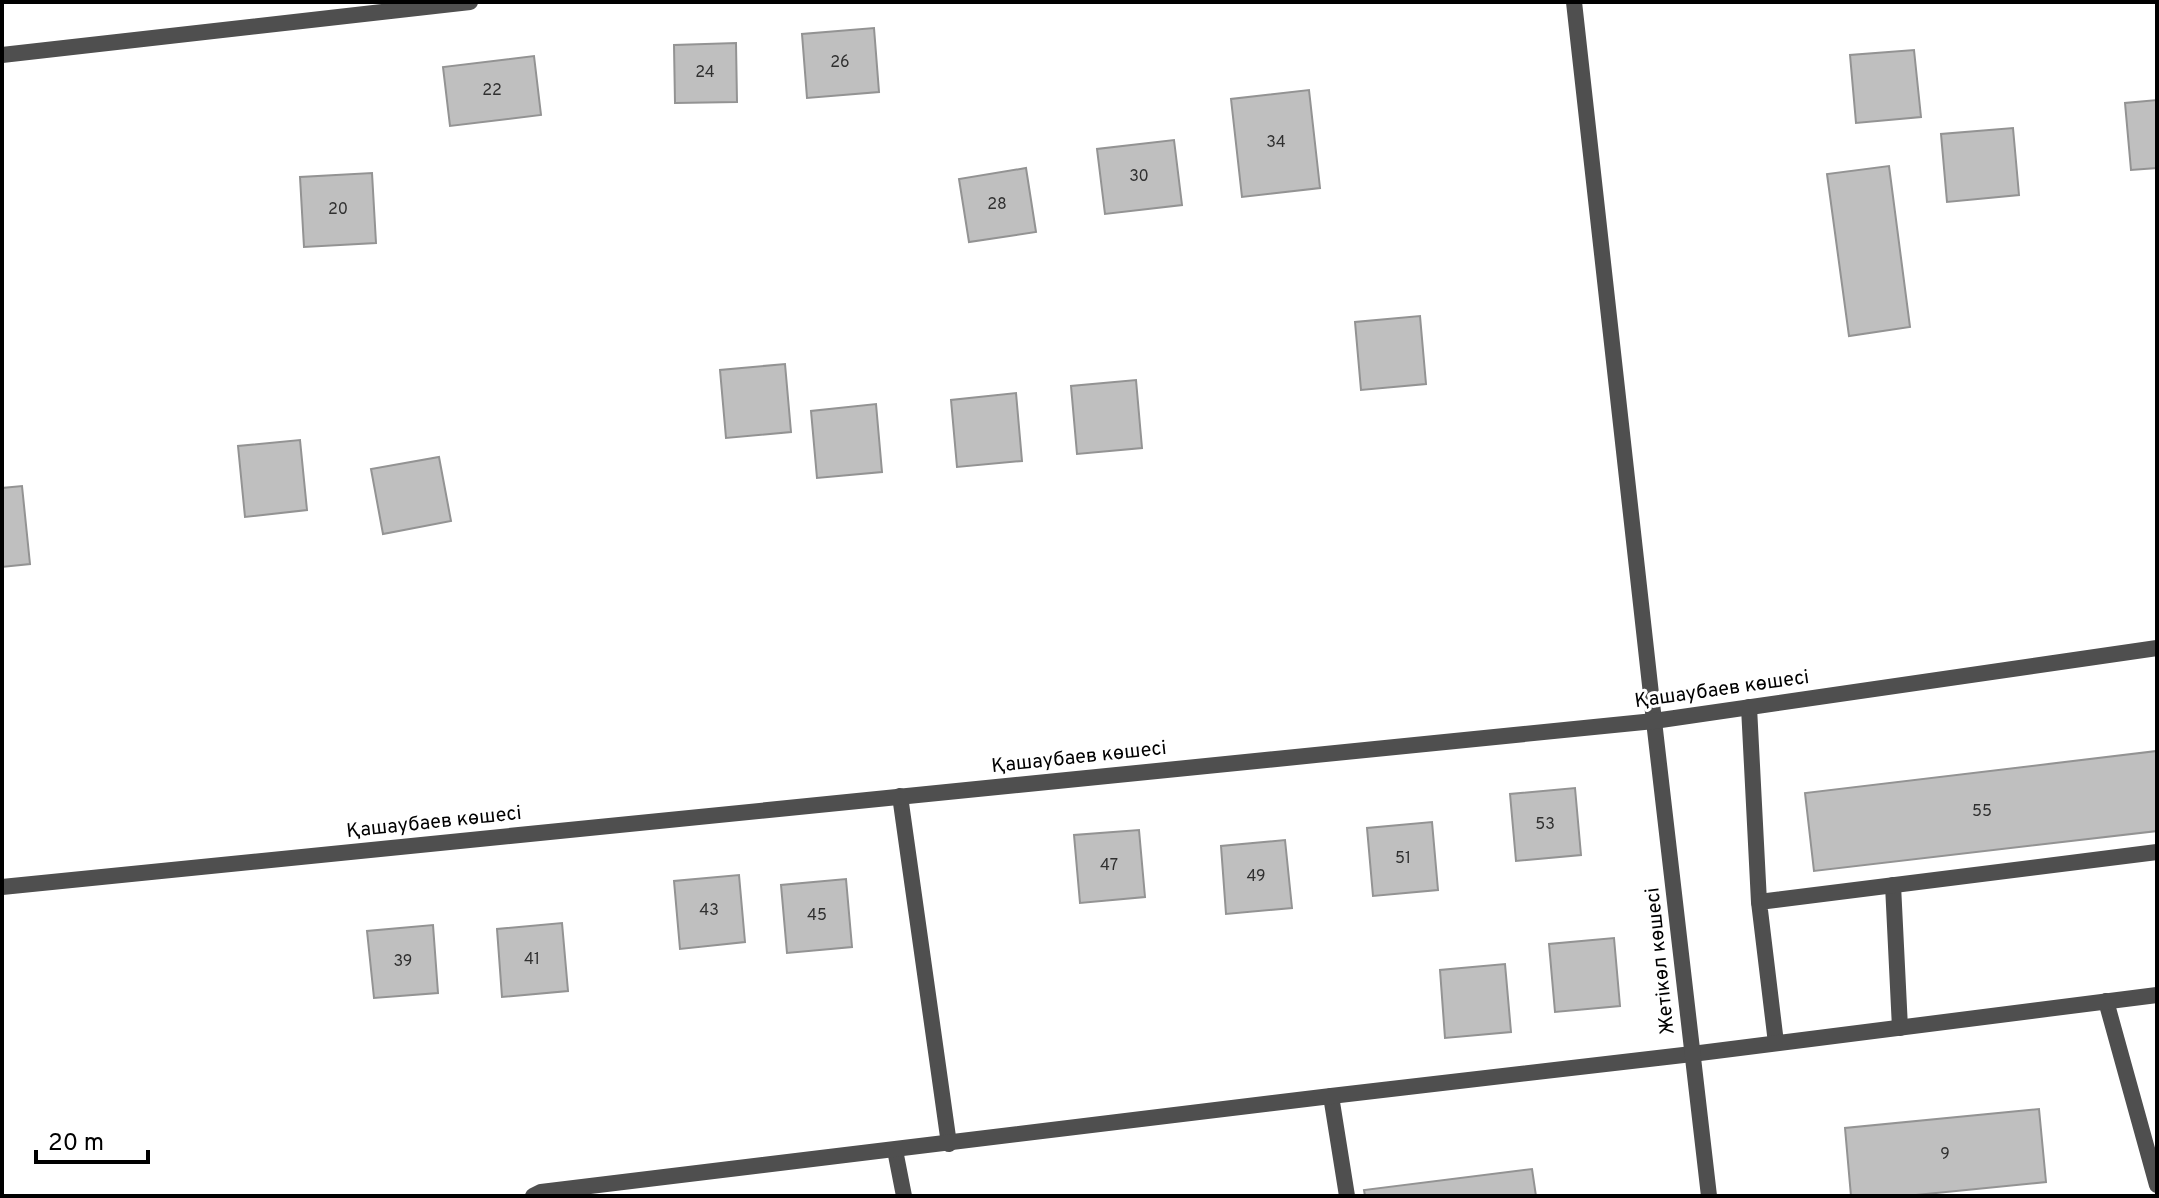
<svg xmlns="http://www.w3.org/2000/svg" width="2159" height="1198" viewBox="0 0 2159 1198" font-family="Overpass,sans-serif">
<style>
.building{fill:#bfbfbf;stroke:#939393;stroke-width:2}
.lines{fill:none;stroke-linecap:round;stroke-linejoin:round}
.service{stroke:#4f4f4f;stroke-width:16}
.minor{stroke:#4f4f4f;stroke-width:16}
.tertiary{stroke:#4f4f4f;stroke-width:16}
.labels{text-anchor:middle;dominant-baseline:central;stroke-width:6;stroke-linejoin:round;paint-order:stroke}
.number-label{font-size:16px;fill:#303030}
.street-label{font-size:20px;fill:#000;stroke:#fff}
</style>
<rect width="100%" height="100%" fill="#fff"/>
<g class="building">
<polygon points="874,28 879,92 807,98 802,34"/>
<polygon points="736,43 737,102 675,103 674,45"/>
<polygon points="1914,50 1921,117 1856,123 1850,55"/>
<polygon points="534,56 541,115 450,126 443,67"/>
<polygon points="1309,90 1320,188 1242,197 1231,99"/>
<polygon points="2157,100 2157,168 2131,170 2125,103"/>
<polygon points="2013,128 2019,195 1947,202 1941,134"/>
<polygon points="1174,140 1182,205 1105,214 1097,149"/>
<polygon points="1889,166 1910,327 1849,336 1827,174"/>
<polygon points="1026,168 1036,232 969,242 959,179"/>
<polygon points="372,173 376,243 304,247 300,177"/>
<polygon points="1420,316 1426,384 1361,390 1355,322"/>
<polygon points="785,364 791,432 726,438 720,370"/>
<polygon points="1136,380 1142,448 1077,454 1071,386"/>
<polygon points="1016,393 1022,461 957,467 951,400"/>
<polygon points="876,404 882,472 817,478 811,411"/>
<polygon points="300,440 307,510 245,517 238,446"/>
<polygon points="439,457 451,521 383,534 371,469"/>
<polygon points="22,486 30,564 2,567 2,488"/>
<polygon points="2157,751 2157,831 1814,871 1805,793"/>
<polygon points="1575,788 1581,855 1516,861 1510,794"/>
<polygon points="1432,822 1438,890 1373,896 1367,828"/>
<polygon points="1139,830 1145,897 1080,903 1074,835"/>
<polygon points="1285,840 1292,908 1226,914 1221,846"/>
<polygon points="739,875 745,942 680,949 674,881"/>
<polygon points="846,879 852,947 787,953 781,885"/>
<polygon points="562,923 568,991 502,997 497,929"/>
<polygon points="433,925 438,993 374,998 367,931"/>
<polygon points="1614,938 1620,1006 1555,1012 1549,944"/>
<polygon points="1505,964 1511,1032 1445,1038 1440,970"/>
<polygon points="2039,1109 2046,1182 1906,1196 1851,1196 1845,1128"/>
<polygon points="1532,1169 1536,1196 1365,1196 1364,1190"/>
</g>
<g class="lines">
<g class="service">
<polyline points="1749,707 1759,902"/>
<polyline points="900,796 949,1144"/>
<polyline points="1893,885 1900,1028"/>
<polyline points="2106,1001 2157,1185"/>
<polyline points="1776,1043 1759,902 2157,852"/>
<polyline points="1331,1096 1347,1196"/>
<polyline points="895,1150 904,1196"/>
<polyline points="533,1196 541,1192 1331,1096 1692,1054 2157,995"/>
</g>
<g class="minor">
<polyline points="1574,2 1654,721"/>
<polyline points="2,55 470,2"/>
</g>
<g class="tertiary">
<polyline points="1654,721 1709,1196"/>
<polyline points="2,887 1654,721 2157,648"/>
</g>
</g>
<g class="labels">
<g class="number-label">
<text x="840" y="63">26</text>
<text x="705" y="73">24</text>
<text x="492" y="91">22</text>
<text x="1276" y="143">34</text>
<text x="1139" y="177">30</text>
<text x="997" y="205">28</text>
<text x="338" y="210">20</text>
<text x="1982" y="812">55</text>
<text x="1545" y="825">53</text>
<text x="1403" y="859">51</text>
<text x="1109" y="866">47</text>
<text x="1256" y="877">49</text>
<text x="709" y="911">43</text>
<text x="817" y="916">45</text>
<text x="532" y="960">41</text>
<text x="403" y="962">39</text>
<text x="1945" y="1155">9</text>
</g>
<g class="street-label">
<text transform="translate(1722 690) rotate(-8)">Қашаубаев көшесі</text>
<text transform="translate(1079 758) rotate(-6)">Қашаубаев көшесі</text>
<text transform="translate(434 823) rotate(-6)">Қашаубаев көшесі</text>
<text transform="translate(1661 961) rotate(-96)">Жетікөл көшесі</text>
</g>
</g>
<rect width="2159" height="1198" fill="none" stroke="#000000" stroke-width="8"/>
<path d="M36 1150v12h112v-12" fill="none" stroke="#000000" stroke-width="4"/>
<text x="48" y="1150" font-size="24" fill="#000000" stroke="#ffffff" stroke-width="6" paint-order="stroke">20 m</text>
</svg>
